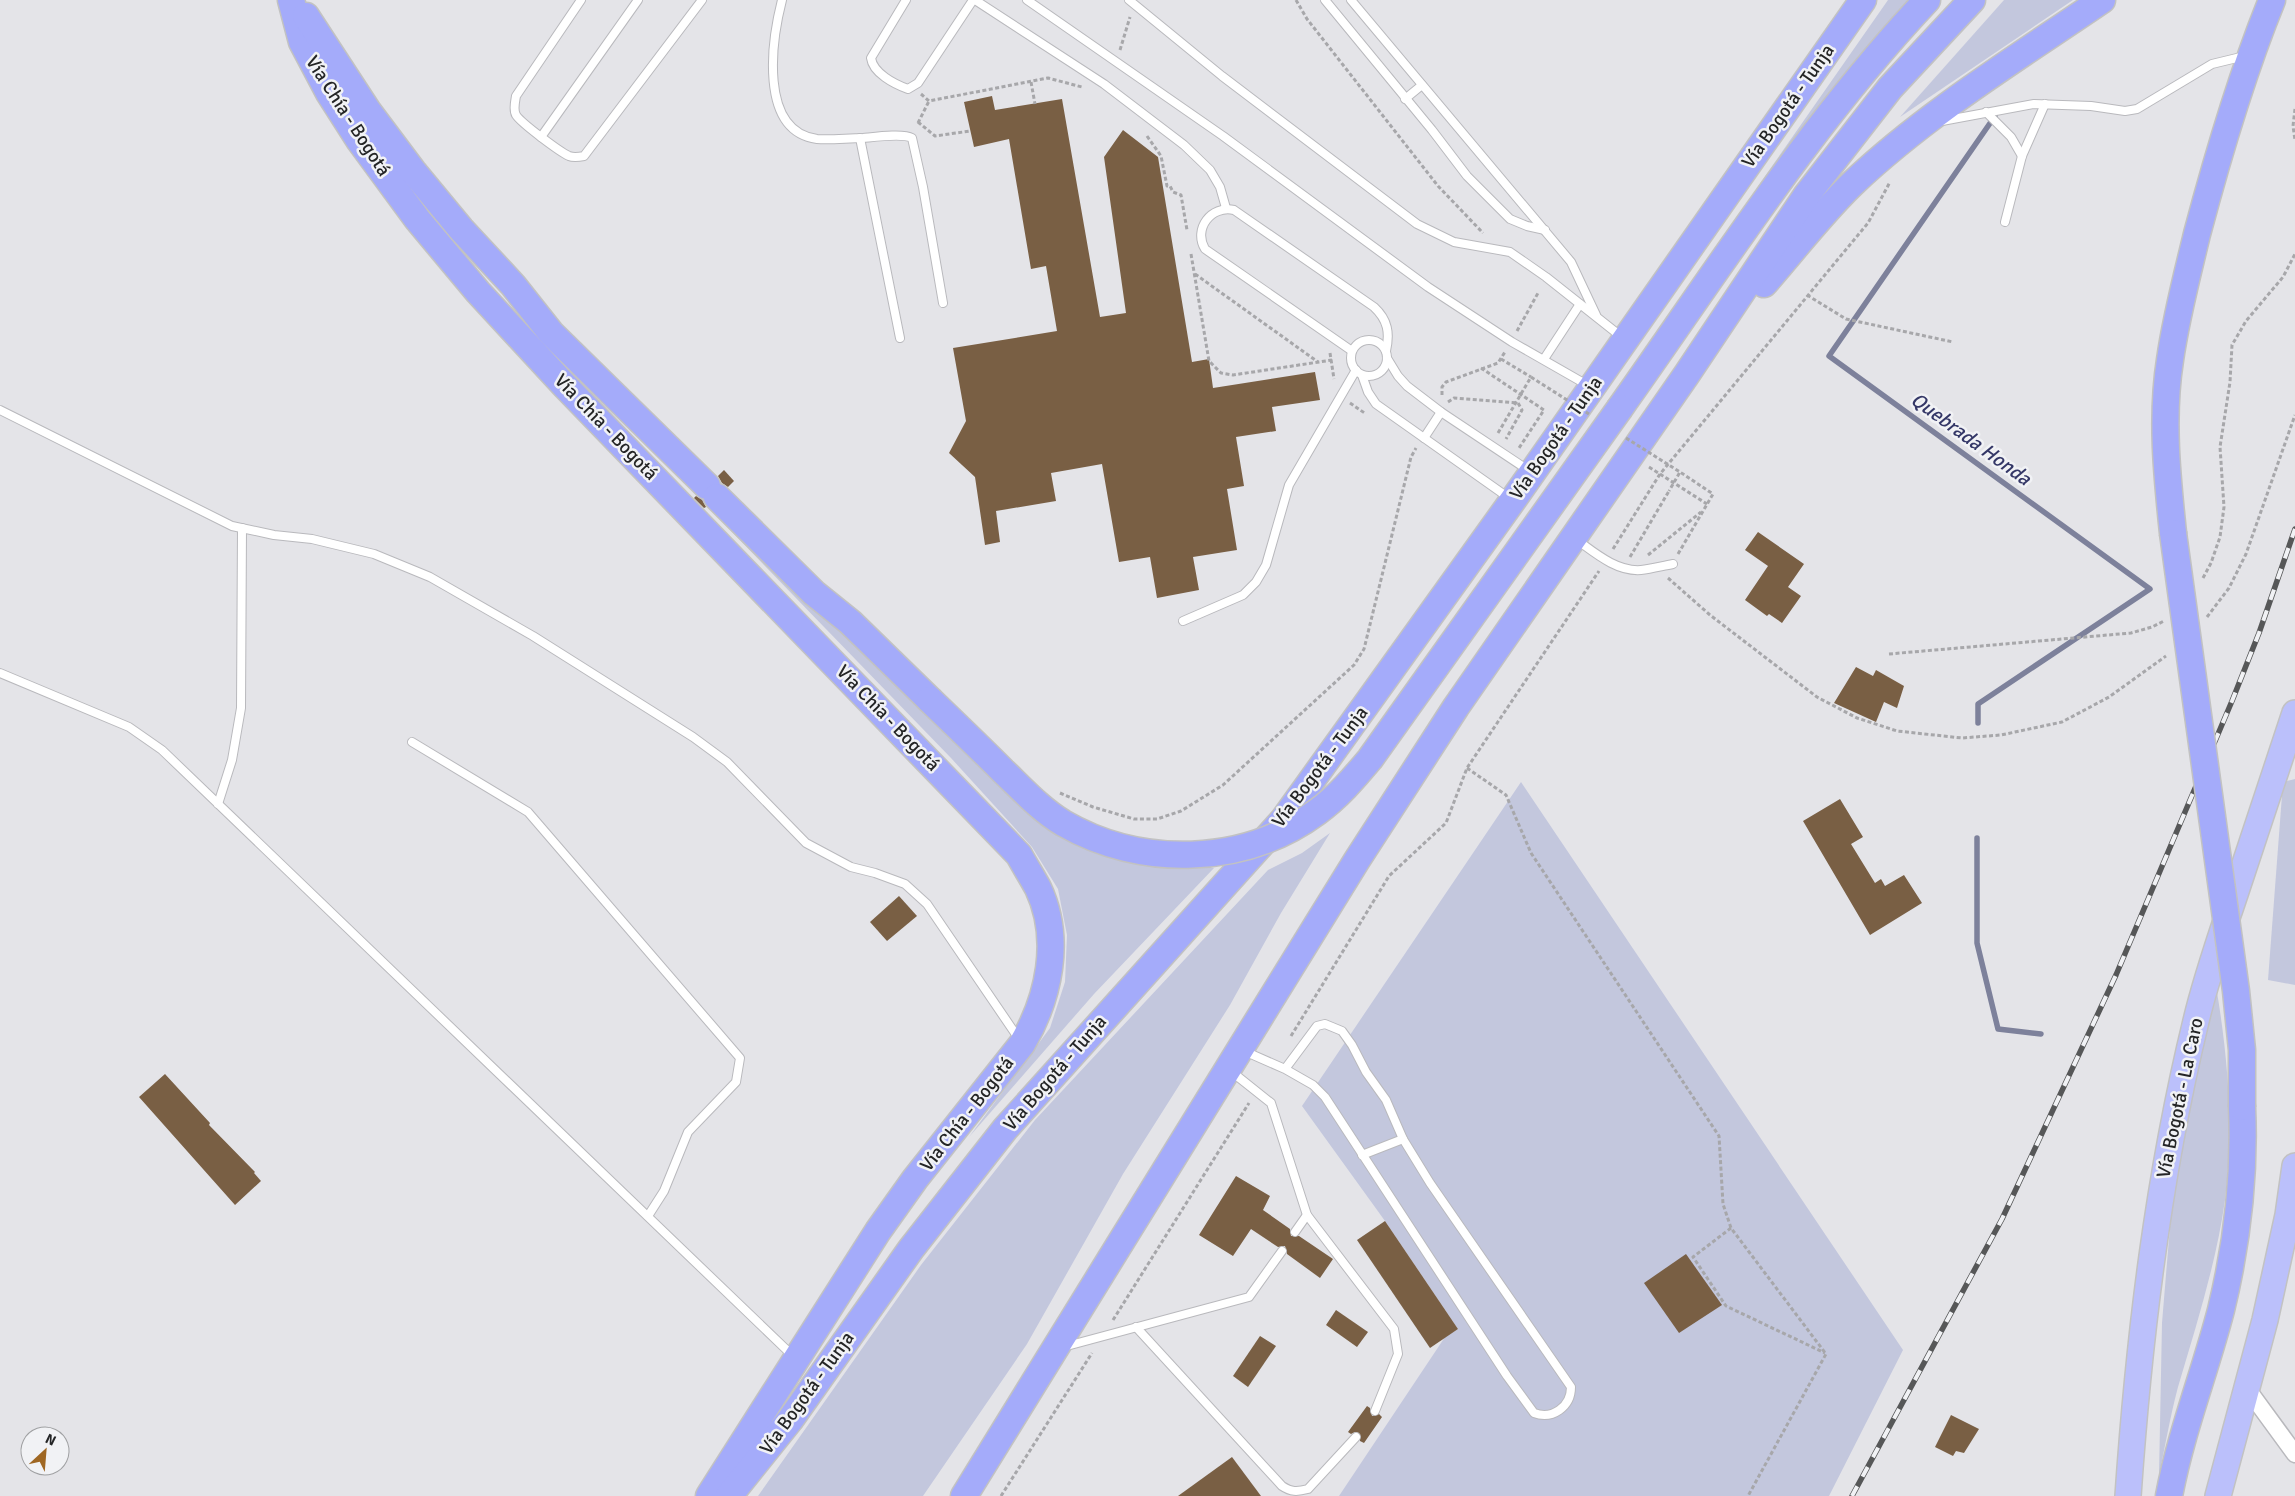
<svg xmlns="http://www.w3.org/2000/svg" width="2295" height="1496" viewBox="0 0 2295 1496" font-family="Signika,sans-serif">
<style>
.green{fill:#c3c7dd}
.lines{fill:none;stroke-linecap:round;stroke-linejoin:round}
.stream{stroke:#7d819b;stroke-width:5.5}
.building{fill:#795f44}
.service-casing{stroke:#b9b9bd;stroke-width:10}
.minor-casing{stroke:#b9b9bd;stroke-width:19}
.primary-casing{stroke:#c2c2c2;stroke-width:28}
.trunk-casing{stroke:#c2c2c2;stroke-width:29}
.path{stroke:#a7a7aa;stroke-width:3;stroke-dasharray:4 2.5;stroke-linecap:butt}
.service{stroke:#fff;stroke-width:8}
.minor{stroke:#fff;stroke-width:16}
.primary{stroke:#bbc0fb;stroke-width:25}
.trunk{stroke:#a4abfa;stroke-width:26}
.rail-casing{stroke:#565758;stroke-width:5.5}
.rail{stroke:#f1f2f5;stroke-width:4;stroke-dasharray:11;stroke-linecap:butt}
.trunk-bridge-casing{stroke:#c2c2c2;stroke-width:29;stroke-linecap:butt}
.path-bridge{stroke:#a7a7aa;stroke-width:3;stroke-dasharray:4 2.5;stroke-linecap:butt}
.trunk-bridge{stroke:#a4abfa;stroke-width:26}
.labels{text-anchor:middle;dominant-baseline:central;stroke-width:5;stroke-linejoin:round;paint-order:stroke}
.street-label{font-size:19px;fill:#242526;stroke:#f1f2f5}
.water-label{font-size:20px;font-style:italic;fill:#343767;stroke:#f1f2f5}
</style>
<rect width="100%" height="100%" fill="#e4e4e8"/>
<g class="green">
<polygon points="1888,0 1911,0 1875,40 1756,189"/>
<polygon points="2004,0 2073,0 1900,117"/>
<polygon points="604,400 1110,855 1147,865 1214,868 1094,994 969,1137 1050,1028 1065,982 1067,935 1058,889 1032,847 951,758"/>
<polygon points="2295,779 2295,985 2268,980 2283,782"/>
<polygon points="1521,782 1903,1350 1829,1496 1339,1496 1445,1337 1458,1329 1385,1221 1302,1106"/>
<polygon points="1330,833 1281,913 1230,1005 1123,1174 1027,1344 923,1496 758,1496 921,1265 1035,1120 1268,870 1302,853"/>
<path d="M2216,986c12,71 18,142 9,214 -9,64 -29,126 -47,187 -8,30 -13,60 -19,89l3,-153 13,-157z"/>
</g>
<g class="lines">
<g class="stream">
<polyline points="1978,723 1978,704 2150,589 1829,356 1995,116"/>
<polyline points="1977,838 1977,943 1998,1029 2041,1034"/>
</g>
</g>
<g class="building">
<polygon points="992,96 995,110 1062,99 1100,317 1126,313 1104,157 1123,130 1158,157 1192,362 1209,359 1213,388 1315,372 1320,400 1272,407 1276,431 1236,437 1244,486 1227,489 1237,550 1193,557 1199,590 1157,598 1150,557 1119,562 1102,464 1051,473 1056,501 996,511 1000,542 985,545 975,477 949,453 966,421 953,348 1057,331 1046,266 1031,269 1009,139 974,147 964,102"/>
<polygon points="724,470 734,481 728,487 722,483 718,476"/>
<polygon points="696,496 702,500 706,507 704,508 694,498"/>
<polygon points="1758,532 1804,564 1788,587 1801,596 1782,623 1769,614 1767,616 1745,600 1768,566 1745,550"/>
<polygon points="1856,667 1873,676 1876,670 1904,686 1897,708 1884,702 1876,722 1834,703"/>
<polygon points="1840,799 1863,837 1851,844 1875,883 1881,879 1885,886 1904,875 1922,903 1870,935 1803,821"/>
<polygon points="899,896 917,916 887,941 870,922"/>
<polygon points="165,1074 210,1123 209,1125 255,1172 254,1173 261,1181 235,1205 139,1097"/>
<polygon points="1236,1176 1270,1196 1263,1210 1290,1229 1291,1236 1299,1236 1333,1259 1320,1278 1287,1254 1285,1246 1278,1247 1251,1229 1233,1256 1199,1235"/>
<polygon points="1385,1221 1458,1329 1430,1348 1357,1240"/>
<polygon points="1686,1254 1722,1305 1679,1333 1644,1283"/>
<polygon points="1336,1310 1368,1332 1357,1347 1326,1325"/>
<polygon points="1260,1336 1276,1346 1248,1387 1233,1376"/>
<polygon points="1367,1406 1370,1408 1372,1416 1379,1414 1382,1417 1364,1443 1360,1441 1359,1433 1355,1432 1351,1434 1348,1432"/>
<polygon points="1951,1415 1979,1429 1964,1453 1956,1451 1953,1456 1935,1447"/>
<polygon points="1232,1457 1261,1496 1178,1496"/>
</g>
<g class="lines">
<defs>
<g id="service">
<path d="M581,0l-65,96c-1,6 -3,14 0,19 5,8 44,37 53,41 5,2 10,1 15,0l118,-156"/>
<path d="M782,0c-10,39 -24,131 35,139 15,1 31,-1 46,-1 11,-1 40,-5 49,0l11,49 20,116"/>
<path d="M906,0l-35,58c2,15 23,26 37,31l10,-6 55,-83"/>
<polyline points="975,0 1104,84 1184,145 1210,170 1220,187 1226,208"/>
<polyline points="1027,0 1223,136 1428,287 1512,342 1589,386"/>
<polyline points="1129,0 1222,76 1417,224 1454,242 1510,252 1546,277 1623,338"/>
<polyline points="1325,0 1432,130 1467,176 1510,219 1527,226 1545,230"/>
<polyline points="1351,0 1571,262 1596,315"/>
<polyline points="1405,99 1422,85"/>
<polyline points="1986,112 2011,137 2022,156"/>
<polyline points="1942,121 2034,104 2091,106 2125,111 2137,109 2212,64 2245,56"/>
<polyline points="541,137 638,0"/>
<polyline points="860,138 900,338"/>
<polyline points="2005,222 2022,156 2045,104"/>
<circle cx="1369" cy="358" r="18"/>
<path d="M1352,351l-147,-102c-12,-20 6,-44 29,-39l140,97c14,13 16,26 12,44"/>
<polyline points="1387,358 1398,376 1407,386 1441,412 1528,470"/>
<polyline points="1544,359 1580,304"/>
<polyline points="1362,375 1368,392 1376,404 1509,498"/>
<polyline points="0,410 232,526 274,535 312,539 374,554 430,577 533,636 693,737 727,762 806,843 851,867 875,873 905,884 927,904 1019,1039"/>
<polyline points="1424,438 1441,412"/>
<path d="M1577,540c18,13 40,32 64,30 10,-1 21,-4 32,-6"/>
<polyline points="1183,621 1243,595 1256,582 1266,565 1289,485 1356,370"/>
<polyline points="0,673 129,727 162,750 793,1356"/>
<polyline points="412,742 528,812 740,1058 736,1082 688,1132 664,1191 648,1216"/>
<polyline points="218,804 232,760 241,708 242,528"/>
<path d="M1244,1051l41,18 32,-43 8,-2 17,7 10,14 14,27 20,28 17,39 27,44 141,204c0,20 -19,33 -37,26l-27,-37 -182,-279 -12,-12 -28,-16"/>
<polyline points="1232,1072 1271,1103 1307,1215 1394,1329 1398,1354 1375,1411"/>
<polyline points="1362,1155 1403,1139"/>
<polyline points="1295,1232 1307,1215"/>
<path d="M1136,1327l146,159c9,6 15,6 26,3l48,-52"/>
<polyline points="1063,1347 1249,1297 1282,1251"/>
</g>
<polyline id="minor" points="2246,1387 2295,1454"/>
<g id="primary">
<path d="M2128,1496c11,-160 30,-319 68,-475 10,-43 25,-85 39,-127 20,-61 40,-121 60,-181"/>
<polyline points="2218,1496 2265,1320 2288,1215 2295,1166"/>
</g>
<g id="trunk">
<path d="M291,0l11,42 27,51 30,47 58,79 61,73 86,93 455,470c6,11 13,22 19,33 24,51 11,110 -16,156l-107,135 -37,52 -169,265"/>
<polyline points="306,16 368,111 413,171 461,229 513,285 551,333 707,486"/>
<path d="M1764,284c29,-33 56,-69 88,-100 75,-71 165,-126 250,-184"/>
<path d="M1620,408c98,-138 191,-285 307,-408"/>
<polyline points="717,497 814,593 850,622 930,700"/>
<path d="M2173,533c-6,-57 -12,-116 -3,-173 6,-43 17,-84 27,-126 21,-79 44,-158 75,-234"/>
<polyline points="729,1496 790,1420 911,1249 1005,1129 1284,819 1513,500 1863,0"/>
<polyline points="964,1496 1357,860 1456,707 1687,374 1806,196 1890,88 1972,0"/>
<path d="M2169,1496c12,-64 36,-124 52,-186 16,-66 24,-136 21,-203"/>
</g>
</defs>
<use href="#service" class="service-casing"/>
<use href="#minor" class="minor-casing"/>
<use href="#primary" class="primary-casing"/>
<use href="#trunk" class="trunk-casing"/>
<g class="path">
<polyline points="1296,0 1307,19 1438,186 1483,233"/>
<polyline points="1120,50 1130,17"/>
<polyline points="1031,82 1035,104"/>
<polyline points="921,94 929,101 1048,78 1082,87"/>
<polyline points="2295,109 2293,126 2295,140"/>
<polyline points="918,122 935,136 970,131"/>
<polyline points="918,123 929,101"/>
<polyline points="1147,136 1161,156 1167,186 1170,186 1173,192 1181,195 1187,230"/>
<polyline points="1191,254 1209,361 1221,373 1233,375 1332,360"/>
<polyline points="1195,274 1318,362"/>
<polyline points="1807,295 1846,319 1953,342"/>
<polyline points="1517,331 1538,293"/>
<polyline points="1330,353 1334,379"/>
<polyline points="1501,359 1531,377"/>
<polyline points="1481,368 1544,410 1519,448"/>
<polyline points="1442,395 1442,387 1446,382 1498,363 1505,352"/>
<polyline points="1448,402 1454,398 1518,403 1522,410 1506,439"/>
<polyline points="1350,403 1366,414"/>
<polyline points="1649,467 1707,504"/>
<polyline points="1613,549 1660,474 1868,223 1890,182"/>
<polyline points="1678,554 1713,494 1680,472"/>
<polyline points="1648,555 1701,512"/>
<polyline points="1630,557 1669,491"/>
<polyline points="1668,578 1710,615 1817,697 1857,718 1897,731 1962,738 2001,735 2062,722 2109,697 2166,656"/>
<polyline points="2203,578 2211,563 2220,537 2224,507 2220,447 2230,382 2232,345 2246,321 2283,277 2295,254"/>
<polyline points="2207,617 2229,588 2246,554 2295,415"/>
<polyline points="1889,654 2131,633 2152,627 2164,621"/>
<polyline points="1467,768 1506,795 1531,853 1719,1136 1723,1204 1731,1228 1826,1354 1748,1496"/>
<polyline points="1060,793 1093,807 1134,819 1157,819 1181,811 1223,785 1354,665 1364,649 1411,457 1416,448"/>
<polyline points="1291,1036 1389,876 1446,823 1467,768 1599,571"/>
<polyline points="1731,1228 1693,1257 1726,1306 1825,1353"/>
<polyline points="1113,1320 1249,1103"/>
<polyline points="1001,1496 1092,1353"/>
</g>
<use href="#service" class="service"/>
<use href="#minor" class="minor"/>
<use href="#primary" class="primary"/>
<use href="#trunk" class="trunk"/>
<defs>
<polyline id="rail" points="1852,1496 2002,1219 2116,975 2232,701 2259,633 2295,529"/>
</defs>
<use href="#rail" class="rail-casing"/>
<use href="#rail" class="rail"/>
<defs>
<g id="trunk-bridge">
<polyline points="2173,533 2236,991 2242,1050 2242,1107"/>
<path d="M930,700c24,23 49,47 73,71 19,18 37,38 60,52 78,45 181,43 254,-11 21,-15 37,-34 53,-53l250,-351"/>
</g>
</defs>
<use href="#trunk-bridge" class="trunk-bridge-casing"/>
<g class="path-bridge">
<polyline points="1498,433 1531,377 1589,414"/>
<polyline points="1626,438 1680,472 1669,491"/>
</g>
<use href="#trunk-bridge" class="trunk-bridge"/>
</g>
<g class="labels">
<g class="street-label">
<text transform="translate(1788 106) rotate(-55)">Vía Bogotá - Tunja</text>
<text transform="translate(348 116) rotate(57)">Vía Chía - Bogotá</text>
<text transform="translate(606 427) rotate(46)">Vía Chía - Bogotá</text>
<text transform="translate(1556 438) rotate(-55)">Vía Bogotá - Tunja</text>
<text transform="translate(888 718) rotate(46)">Vía Chía - Bogotá</text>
<text transform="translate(1320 767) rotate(-53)">Vía Bogotá - Tunja</text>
<text transform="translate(1055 1073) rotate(-49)">Vía Bogotá - Tunja</text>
<text transform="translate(2180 1098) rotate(-78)">Vía Bogotá - La Caro</text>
<text transform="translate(967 1114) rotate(-52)">Vía Chía - Bogotá</text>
<text transform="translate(807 1393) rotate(-54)">Vía Bogotá - Tunja</text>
</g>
<g class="water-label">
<text transform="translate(1971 439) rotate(36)">Quebrada Honda</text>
</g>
</g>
<g transform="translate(45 1451) rotate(26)"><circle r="24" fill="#f1f2f5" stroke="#9fa0a2"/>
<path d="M0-4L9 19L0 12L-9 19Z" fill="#9f6723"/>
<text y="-8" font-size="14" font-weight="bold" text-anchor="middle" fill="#242526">N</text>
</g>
</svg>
